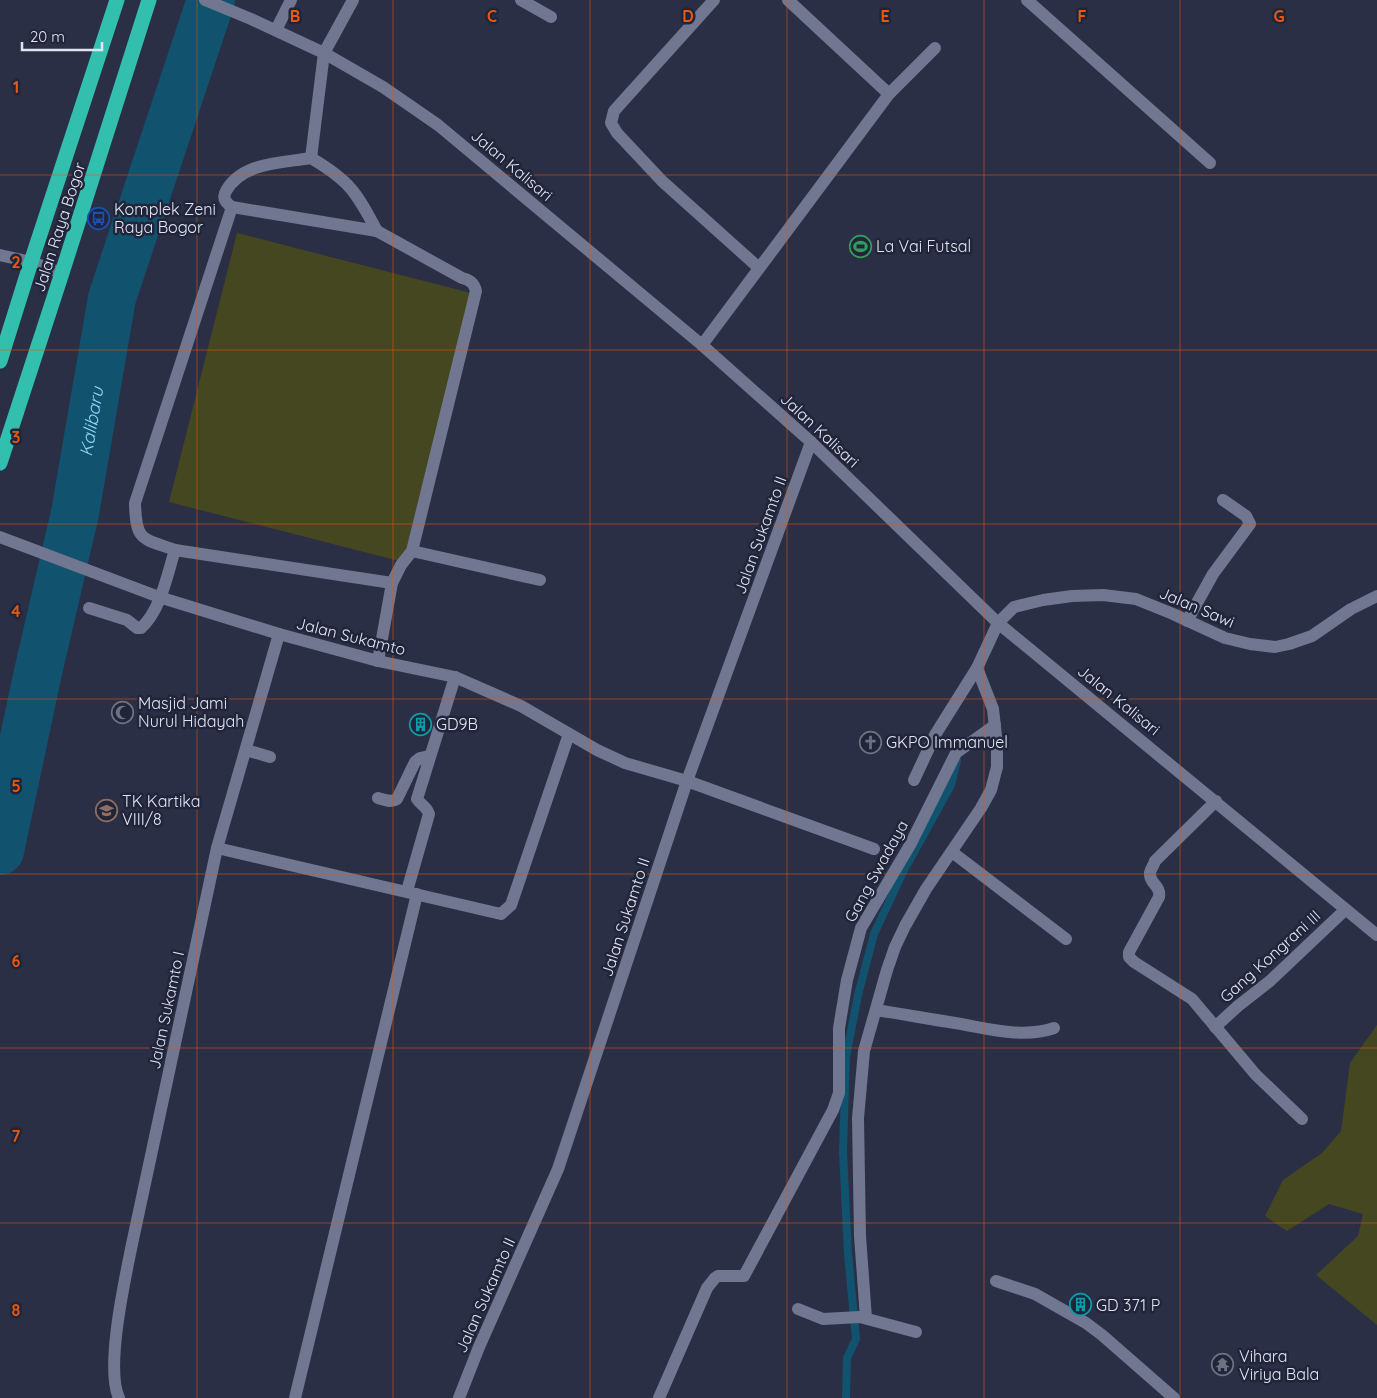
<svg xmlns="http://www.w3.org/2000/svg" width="1377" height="1398" viewBox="0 0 1377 1398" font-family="Quicksand,sans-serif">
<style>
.green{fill:#454720}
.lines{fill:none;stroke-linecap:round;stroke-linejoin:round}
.stream{stroke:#11526e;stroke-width:8}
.river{stroke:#11526e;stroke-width:48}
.minor{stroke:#717791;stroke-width:12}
.highway{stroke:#32bfad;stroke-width:15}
.grid{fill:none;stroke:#e8590c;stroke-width:1;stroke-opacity:0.55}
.labels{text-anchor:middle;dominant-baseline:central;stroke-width:5;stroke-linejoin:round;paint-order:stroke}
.street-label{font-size:16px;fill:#e1e5f3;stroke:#20253a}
.poi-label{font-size:16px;fill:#e1e5f3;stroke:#20253a;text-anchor:start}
.water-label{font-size:18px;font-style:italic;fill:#94d8fd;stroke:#20253a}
.grid-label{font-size:16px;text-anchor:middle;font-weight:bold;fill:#e8590c;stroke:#20253a;stroke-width:5;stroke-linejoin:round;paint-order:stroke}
</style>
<rect width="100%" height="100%" fill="#2a2f45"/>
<g class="green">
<polygon points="237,233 471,293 403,562 169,502"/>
<polygon points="1377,1025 1377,1325 1316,1275 1358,1236 1363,1214 1329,1204 1287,1231 1265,1216 1283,1180 1322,1153 1341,1131 1350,1063"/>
</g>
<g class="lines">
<polyline class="stream" points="846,1398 847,1358 856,1339 848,1254 843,1152 846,1057 858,995 874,934 903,872 951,785 957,761"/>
<path class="river" id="s1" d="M0,851l38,-179 37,-159 37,-215 99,-298"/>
<g class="minor">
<polyline points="205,0 251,19 324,53 383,87 438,125 702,345 811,442 998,623 1377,935"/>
<polyline points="521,0 551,17"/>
<polyline points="714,0 614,111 611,123 617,133 662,181 759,268"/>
<polyline points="788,0 889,94"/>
<polyline points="1027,0 1210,163"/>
<polyline points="276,30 291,0"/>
<path d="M311,158c39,23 45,34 66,73l-145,-24c-6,-4 -10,-9 -6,-16 16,-29 56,-28 85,-33z"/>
<polyline points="311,158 324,53 353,0"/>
<path d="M377,231l85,47c8,2 12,5 14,13l-64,260 -11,14 -9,18 -14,78"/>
<polyline points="0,255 31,262 62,273"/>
<polyline points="702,345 889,94 935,48"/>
<polyline points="0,537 159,597 279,634 378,661 455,677 521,706 597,750 625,763 687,781 874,849"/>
<path d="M175,550c-33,-12 -39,-8 -40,-47l97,-296"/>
<polyline points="412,551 540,580"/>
<path d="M89,608l38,12 10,8h4c20,-18 26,-53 34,-78l217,33"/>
<polyline points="1187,621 1213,574 1250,524 1246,516 1223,500"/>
<polyline points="246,750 270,757"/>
<polyline points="914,780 935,735 977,668 998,623 1014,607 1043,600 1072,596 1103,595 1136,599 1173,614 1225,638 1250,644 1275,647 1289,644 1312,636 1351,609 1377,596"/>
<path d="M378,798c7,2 13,5 19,1l18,-37 5,-4 9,-2"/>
<path d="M1216,801l-61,60c-1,4 -5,9 -5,12 -1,11 11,12 9,24l-30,55v5l5,5 58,37 64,76 46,44"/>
<polyline points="217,848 501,914 511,905 569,734"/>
<polyline points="952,852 1066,939"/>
<path d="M407,891l22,-77c-2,-7 -8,-9 -12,-15l38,-122"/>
<path d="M876,1010c26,4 53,9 79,13 31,5 68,16 99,5"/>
<polyline points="1215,1027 1238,1006 1270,981 1345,910"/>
<polyline points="996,1281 1035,1294 1086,1323 1102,1335 1174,1398"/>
<polyline points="798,1309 823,1319 860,1317 916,1332"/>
<polyline points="866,1318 860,1236 858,1118 864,1051 887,970 895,947 905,926 926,889 981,808 991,790 997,767 997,745 993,709 977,668"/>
<path d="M119,1398c-14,-30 6,-119 13,-154l85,-396 62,-214"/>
<polyline points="295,1398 417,894"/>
<polyline points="459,1398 479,1347 558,1169 687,781 811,442"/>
<polyline points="659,1398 707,1288 715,1278 718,1276 744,1276 833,1110 839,1093 839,1028 847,980 861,928 910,845 956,753 995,725"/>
</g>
<g class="highway">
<polyline points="0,361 31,262 117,0"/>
<polyline points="0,463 62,273 149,0"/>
</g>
</g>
<path class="grid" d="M197,0v1398M393,0v1398M590,0v1398M787,0v1398M984,0v1398M1180,0v1398M0,175h1377M0,350h1377M0,524h1377M0,699h1377M0,874h1377M0,1048h1377M0,1223h1377"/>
<defs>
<symbol id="bus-ring" viewBox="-11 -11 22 22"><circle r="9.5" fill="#20253a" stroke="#1a4fb4" stroke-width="1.5"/><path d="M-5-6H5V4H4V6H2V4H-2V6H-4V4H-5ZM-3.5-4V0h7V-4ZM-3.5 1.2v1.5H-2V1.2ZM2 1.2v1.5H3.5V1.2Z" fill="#1a4fb4"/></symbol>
<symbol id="stadium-ring" viewBox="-11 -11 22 22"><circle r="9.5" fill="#20253a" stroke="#2e9e5b" stroke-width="1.5"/><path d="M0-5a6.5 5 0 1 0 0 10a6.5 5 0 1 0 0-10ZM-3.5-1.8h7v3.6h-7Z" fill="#2e9e5b"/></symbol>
<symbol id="mosque-ring" viewBox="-11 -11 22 22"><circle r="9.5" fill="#20253a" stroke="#6b7280" stroke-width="1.5"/><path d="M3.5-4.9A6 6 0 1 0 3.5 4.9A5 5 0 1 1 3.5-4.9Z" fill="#6b7280"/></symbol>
<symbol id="building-ring" viewBox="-11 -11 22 22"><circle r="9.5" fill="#20253a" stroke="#0f9aa8" stroke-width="1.5"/><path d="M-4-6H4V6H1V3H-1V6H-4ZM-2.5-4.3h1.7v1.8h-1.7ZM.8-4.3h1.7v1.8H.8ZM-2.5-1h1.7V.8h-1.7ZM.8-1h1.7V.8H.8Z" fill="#0f9aa8"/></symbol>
<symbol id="church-ring" viewBox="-11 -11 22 22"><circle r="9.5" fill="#20253a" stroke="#6b7280" stroke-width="1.5"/><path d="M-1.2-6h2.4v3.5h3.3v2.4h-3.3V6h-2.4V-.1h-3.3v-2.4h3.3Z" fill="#6b7280"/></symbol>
<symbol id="school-ring" viewBox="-11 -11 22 22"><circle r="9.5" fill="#20253a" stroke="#8d6e63" stroke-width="1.5"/><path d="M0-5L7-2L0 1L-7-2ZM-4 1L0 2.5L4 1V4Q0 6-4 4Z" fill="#8d6e63"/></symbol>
<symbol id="temple-ring" viewBox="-11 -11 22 22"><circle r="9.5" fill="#20253a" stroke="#6b7280" stroke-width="1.5"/><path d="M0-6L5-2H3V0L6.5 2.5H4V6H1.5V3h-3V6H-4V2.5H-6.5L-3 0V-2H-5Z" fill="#6b7280"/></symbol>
</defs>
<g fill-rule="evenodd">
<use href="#bus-ring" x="86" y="206" width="25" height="25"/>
<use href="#stadium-ring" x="848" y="234" width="25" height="25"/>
<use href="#mosque-ring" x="110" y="700" width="25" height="25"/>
<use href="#building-ring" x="408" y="712" width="25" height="25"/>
<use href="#church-ring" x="858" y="730" width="25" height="25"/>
<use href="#school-ring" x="94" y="798" width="25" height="25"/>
<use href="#building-ring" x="1068" y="1292" width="25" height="25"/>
<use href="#temple-ring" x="1210" y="1352" width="25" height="25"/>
</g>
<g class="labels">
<g class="street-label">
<text transform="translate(512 165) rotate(40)">Jalan Kalisari</text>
<text transform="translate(59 227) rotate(-72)">Jalan Raya Bogor</text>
<text transform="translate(820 430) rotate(43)">Jalan Kalisari</text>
<text transform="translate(760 535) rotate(-70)">Jalan Sukamto II</text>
<text transform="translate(1197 607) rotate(23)">Jalan Sawi</text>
<text transform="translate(351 636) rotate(14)">Jalan Sukamto</text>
<text transform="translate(1119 700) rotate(39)">Jalan Kalisari</text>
<text transform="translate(876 871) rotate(-61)">Gang Swadaya</text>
<text transform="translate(625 917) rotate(-72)">Jalan Sukamto II</text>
<text transform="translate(1270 956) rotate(-42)">Gang Kongrani III</text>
<text transform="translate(166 1010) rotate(-78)">Jalan Sukamto I</text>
<text transform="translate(485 1295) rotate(-66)">Jalan Sukamto II</text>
</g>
<g class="poi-label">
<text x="114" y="209">Komplek Zeni<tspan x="114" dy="18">Raya Bogor</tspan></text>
<text x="876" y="246">La Vai Futsal</text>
<text x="138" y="703">Masjid Jami<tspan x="138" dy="18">Nurul Hidayah</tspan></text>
<text x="436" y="724">GD9B</text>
<text x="886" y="742">GKPO Immanuel</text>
<text x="122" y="801">TK Kartika<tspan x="122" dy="18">VIII/8</tspan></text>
<text x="1096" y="1305">GD 371 P</text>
<text x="1239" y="1356">Vihara<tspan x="1239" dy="18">Viriya Bala</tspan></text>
</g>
<g class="water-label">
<text stroke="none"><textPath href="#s1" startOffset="439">Kalibaru</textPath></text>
</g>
</g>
<g class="grid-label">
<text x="295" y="22">B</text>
<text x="492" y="22">C</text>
<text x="688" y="22">D</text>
<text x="885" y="22">E</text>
<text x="1082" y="22">F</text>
<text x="1279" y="22">G</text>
<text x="16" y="93">1</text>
<text x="16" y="268">2</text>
<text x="16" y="443">3</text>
<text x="16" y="617">4</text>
<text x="16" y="792">5</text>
<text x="16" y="967">6</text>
<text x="16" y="1142">7</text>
<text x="16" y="1316">8</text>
</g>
<path d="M22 42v8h80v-8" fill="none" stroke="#e1e5f3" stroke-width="2.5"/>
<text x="30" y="42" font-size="15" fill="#e1e5f3" stroke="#20253a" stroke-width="4" paint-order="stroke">20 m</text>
</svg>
